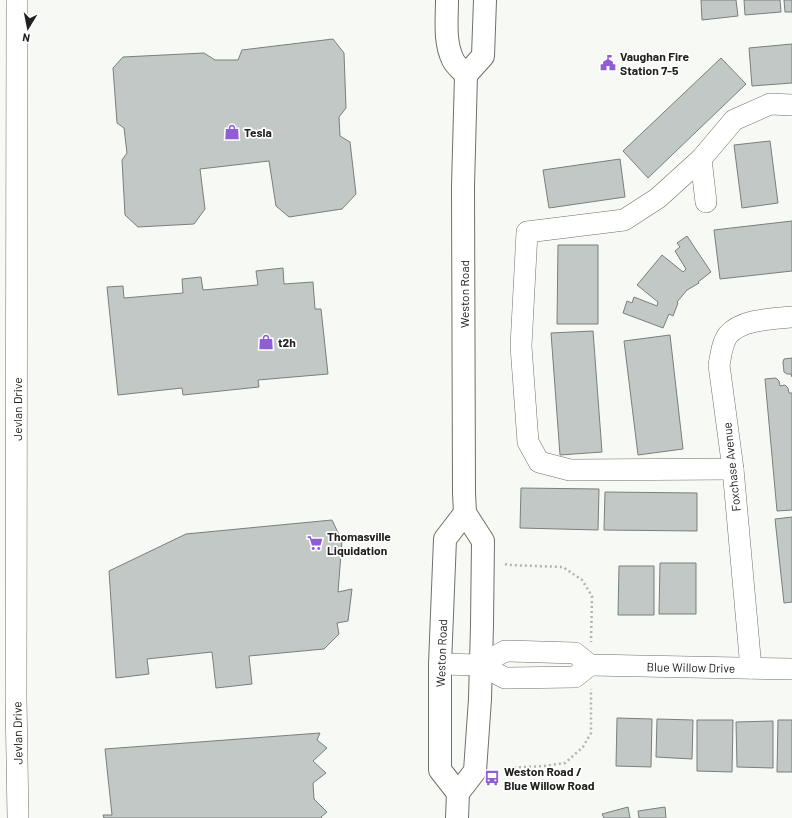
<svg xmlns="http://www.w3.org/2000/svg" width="792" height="818" viewBox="0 0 792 818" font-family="Barlow,sans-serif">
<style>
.building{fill:#c2c8c5;stroke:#797f7c}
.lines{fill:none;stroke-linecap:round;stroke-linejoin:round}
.minor-casing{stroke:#6e706b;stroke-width:22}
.major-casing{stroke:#6e706b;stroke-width:24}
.path{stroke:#b1b3ae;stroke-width:2.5;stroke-dasharray:2 3;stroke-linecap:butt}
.minor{stroke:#fff;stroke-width:21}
.major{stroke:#fff;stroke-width:22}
.labels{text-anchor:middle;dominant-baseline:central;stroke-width:3.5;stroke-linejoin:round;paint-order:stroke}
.poi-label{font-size:12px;font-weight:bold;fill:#21221f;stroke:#fff;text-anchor:start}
.street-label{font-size:12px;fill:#21221f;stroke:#fff}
</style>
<rect width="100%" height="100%" fill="#f7faf4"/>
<g class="building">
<polygon points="701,0 736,0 738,16 702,20"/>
<polygon points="744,0 780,0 781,12 745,15"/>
<polygon points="784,0 792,0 792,12 785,12"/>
<polygon points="333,39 344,53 346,108 339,117 340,136 350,142 356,194 342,209 289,217 276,206 269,161 200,169 205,209 194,224 138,227 125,215 122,160 127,153 124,128 117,123 113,68 123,57 204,53 215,60 238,60 242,50"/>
<polygon points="792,44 792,83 752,86 749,48"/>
<polygon points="721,58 746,84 648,178 623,151"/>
<polygon points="770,141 778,203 742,208 734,145"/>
<polygon points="620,159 625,197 549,208 543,170"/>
<polygon points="792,221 792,271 720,279 714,230"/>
<polygon points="687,236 711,272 698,282 699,283 687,290 677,302 678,303 673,316 669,314 663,328 623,313 627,301 632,303 634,297 657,306 658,302 637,285 662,255 683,272 686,269 675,251 680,247 677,243"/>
<polygon points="558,245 598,245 598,324 557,324"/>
<polygon points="283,268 284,284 313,282 315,309 321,309 328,374 258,380 259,387 183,395 182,388 118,395 107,287 123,286 124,298 183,293 182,279 201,277 203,290 258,285 256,271"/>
<polygon points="593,331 602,452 560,455 551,333"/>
<polygon points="670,335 683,449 638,455 624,341"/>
<polygon points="792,358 792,377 791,374 787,374 784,372 783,362 784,359"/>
<polygon points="776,378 779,381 780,386 785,385 788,388 789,393 792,393 792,510 777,511 765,379"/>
<polygon points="521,488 599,489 598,530 520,528"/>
<polygon points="605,492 697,493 697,531 604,530"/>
<polygon points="792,517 792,602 784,603 775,519"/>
<polygon points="332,520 342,541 338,592 352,589 348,621 337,623 339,634 324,649 249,656 252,684 216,688 212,652 147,659 149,674 116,678 109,571 186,534"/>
<polygon points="660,563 696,563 696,614 659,614"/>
<polygon points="619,566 654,566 654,615 618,615"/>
<polygon points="617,718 652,719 651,767 616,766"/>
<polygon points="657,719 693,720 692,759 656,757"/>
<polygon points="697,720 733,720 732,772 697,771"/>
<polygon points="778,720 792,720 792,772 777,772"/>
<polygon points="773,721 773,768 737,767 736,722"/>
<polygon points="320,733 317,740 327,748 313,761 326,773 313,783 314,799 327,812 321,817 322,818 104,818 103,815 112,815 105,749"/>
<polygon points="628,807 630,818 604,818 602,814"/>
<polygon points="665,807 666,818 639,818 638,811"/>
</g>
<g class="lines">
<defs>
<g id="minor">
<polyline points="17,0 16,699 18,818"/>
<polyline points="701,159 706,202"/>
<polyline points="733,469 570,470 539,462 528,442 521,346 527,232 624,220 658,198 701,159 734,120 770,104 792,105"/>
<polyline points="440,664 480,665 505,678 575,677 590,665"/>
<polyline points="480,665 505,651 575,653 590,665 792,669"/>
<path d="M751,668l-18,-199 -14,-104c2,-10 3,-22 9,-30 14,-16 44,-16 64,-18"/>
</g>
<g id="major">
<path d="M447,0c0,20 -3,42 6,60 3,6 9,10 13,15"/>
<polyline points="458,793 440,770 440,664 445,539 465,513"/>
<polyline points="457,818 458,793 475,771 480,699 482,625 483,541 465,513 464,493 463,186 466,75 483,56 485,0"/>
</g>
</defs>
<use href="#minor" class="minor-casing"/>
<use href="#major" class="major-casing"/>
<g class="path">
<polyline points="505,564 509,565 563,567 582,580 592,596 591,642"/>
<polyline points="504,768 544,766 565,763 583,747 591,733 591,689"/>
</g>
<use href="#minor" class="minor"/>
<use href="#major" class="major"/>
</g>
<defs>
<symbol id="civic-bare" viewBox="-9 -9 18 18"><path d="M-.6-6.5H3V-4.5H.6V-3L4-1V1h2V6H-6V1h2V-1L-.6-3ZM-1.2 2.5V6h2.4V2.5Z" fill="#905dd5" stroke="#fff" stroke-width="2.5" paint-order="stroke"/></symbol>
<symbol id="shop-bare" viewBox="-9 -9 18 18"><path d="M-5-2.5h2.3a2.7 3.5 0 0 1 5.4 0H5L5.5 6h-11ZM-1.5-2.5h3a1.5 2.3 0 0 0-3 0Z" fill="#905dd5" stroke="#fff" stroke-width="2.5" paint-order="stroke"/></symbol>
<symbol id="supermarket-bare" viewBox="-9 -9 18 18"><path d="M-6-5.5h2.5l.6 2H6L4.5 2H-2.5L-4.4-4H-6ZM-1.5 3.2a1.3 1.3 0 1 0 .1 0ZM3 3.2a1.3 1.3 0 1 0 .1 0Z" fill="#905dd5" stroke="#fff" stroke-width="2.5" paint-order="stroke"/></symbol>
<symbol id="bus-bare" viewBox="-9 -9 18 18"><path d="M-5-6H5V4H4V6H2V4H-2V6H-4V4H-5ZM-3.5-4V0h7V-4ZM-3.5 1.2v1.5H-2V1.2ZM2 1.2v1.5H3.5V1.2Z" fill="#905dd5" stroke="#fff" stroke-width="2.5" paint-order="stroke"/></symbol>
</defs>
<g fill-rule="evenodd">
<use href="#civic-bare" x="597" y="52" width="22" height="22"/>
<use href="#shop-bare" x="221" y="121" width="22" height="22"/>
<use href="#shop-bare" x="255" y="331" width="22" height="22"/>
<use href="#supermarket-bare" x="304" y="532" width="22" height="22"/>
<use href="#bus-bare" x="481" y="767" width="22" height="22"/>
</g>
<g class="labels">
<g class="poi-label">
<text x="620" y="56">Vaughan Fire<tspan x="620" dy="14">Station 7-5</tspan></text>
<text x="244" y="132">Tesla</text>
<text x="278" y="342">t2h</text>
<text x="327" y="536">Thomasville<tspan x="327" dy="14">Liquidation</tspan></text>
<text x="504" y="771">Weston Road /<tspan x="504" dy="14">Blue Willow Road</tspan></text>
</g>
<g class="street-label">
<text transform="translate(464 294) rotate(-90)">Weston Road</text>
<text transform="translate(17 409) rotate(-90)">Jevlan Drive</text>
<text transform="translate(731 467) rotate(-96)">Foxchase Avenue</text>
<text transform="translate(441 653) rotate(-88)">Weston Road</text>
<text transform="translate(691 667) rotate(1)">Blue Willow Drive</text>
<text transform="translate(17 733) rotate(-91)">Jevlan Drive</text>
</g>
</g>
<g transform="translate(28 28) rotate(190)" stroke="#ffffff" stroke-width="3" paint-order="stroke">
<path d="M0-3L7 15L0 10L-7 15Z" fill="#21221f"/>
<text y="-6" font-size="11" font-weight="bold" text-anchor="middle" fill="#21221f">N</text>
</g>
</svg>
